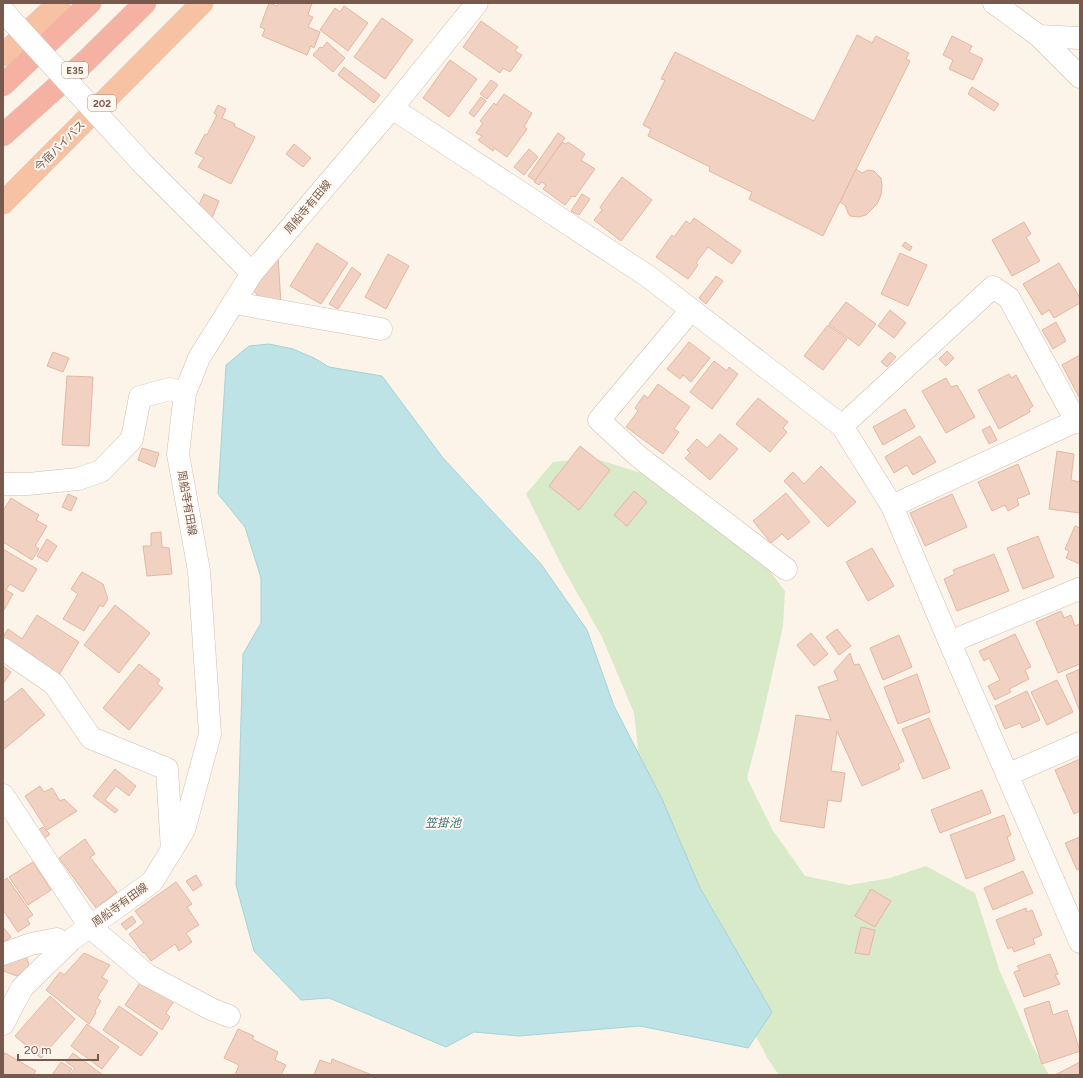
<svg xmlns="http://www.w3.org/2000/svg" width="1083" height="1078" viewBox="0 0 1083 1078" font-family="Figtree,'Noto Sans JP',sans-serif">
<style>
.green{fill:#d8eac7}
.water{fill:#bee3e6;stroke:#a4d3d8}
.building{fill:#f1d1c1;stroke:#e4b7a2}
.lines{fill:none;stroke-linecap:round;stroke-linejoin:round}
.minor-casing{stroke:#d1bdb1;stroke-width:23}
.secondary-casing{stroke:#d4bdaf;stroke-width:23}
.trunk-casing{stroke:#d9d1cd;stroke-width:23}
.motorway-casing{stroke:#d9d1cd;stroke-width:23}
.minor{stroke:#fff;stroke-width:22}
.secondary{stroke:#fff;stroke-width:22}
.trunk{stroke:#f7c2a3;stroke-width:22}
.motorway{stroke:#f5b2a2;stroke-width:22}
.minor-bridge-casing{stroke:#d1bdb1;stroke-width:23;stroke-linecap:butt}
.minor-bridge{stroke:#fff;stroke-width:22}
.labels{text-anchor:middle;dominant-baseline:central;stroke-width:4;stroke-linejoin:round;paint-order:stroke}
.shield{fill:#fff8f0;stroke:#a0897e;stroke-width:1}
.shield-label{font-size:10px;font-weight:bold;fill:#77594d}
.street-label{font-size:11px;fill:#77594d;stroke:#fff8f0}
.water-label{font-size:12px;font-style:italic;fill:#40767c;stroke:#fff8f0}
</style>
<rect width="100%" height="100%" fill="#fcf4e9"/>
<polygon class="green" points="593,458 641,473 696,505 750,545 785,591 783,626 760,728 747,778 772,829 805,876 849,885 890,878 926,866 975,893 999,969 1031,1043 1049,1075 779,1075 768,1059 737,1001 643,794 634,713 602,637 562,566 526,494 553,462"/>
<polygon class="water" points="269,344 293,349 314,358 329,367 382,376 443,458 541,564 587,630 614,706 662,799 700,888 772,1012 748,1048 640,1026 519,1036 474,1032 446,1047 329,998 301,1000 254,951 236,885 243,654 261,623 261,578 245,527 218,494 226,365 249,346"/>
<g class="building">
<polygon points="269,3 277,6 279,3 312,3 308,15 313,17 308,27 320,32 314,48 311,46 307,55 262,36 265,29 260,27"/>
<polygon points="344,6 368,23 348,51 320,30 335,8 340,12"/>
<polygon points="382,18 413,40 385,79 354,57"/>
<polygon points="481,21 518,47 515,51 522,55 510,72 503,68 500,73 463,47"/>
<polygon points="857,35 872,43 876,36 909,53 906,59 910,61 823,236 749,199 752,192 709,171 710,167 648,136 651,129 643,125 665,80 661,79 675,52 814,121"/>
<polygon points="952,36 972,46 969,52 983,59 973,80 949,69 953,60 943,55"/>
<polygon points="327,42 345,58 333,72 313,55 320,47 322,48"/>
<polygon points="450,60 477,79 449,117 423,98"/>
<polygon points="344,67 380,95 374,103 338,75"/>
<polygon points="491,80 498,85 487,99 480,94"/>
<polygon points="972,87 999,104 994,111 968,94"/>
<polygon points="504,94 532,113 524,127 527,129 507,157 494,148 493,151 478,140 482,136 476,133 483,123 480,121 494,103 496,105"/>
<polygon points="481,97 486,101 474,117 469,113"/>
<polygon points="218,105 226,109 222,118 235,124 234,126 255,137 231,184 198,167 204,158 195,153 205,134 207,135 217,115 214,113"/>
<polygon points="558,133 565,138 535,181 528,176"/>
<polygon points="562,142 566,144 568,142 585,154 581,160 595,169 575,197 572,196 565,205 543,189 546,185 542,182 539,185 534,182"/>
<polygon points="294,144 311,158 303,167 286,154"/>
<polygon points="529,149 538,157 524,175 514,167"/>
<polygon points="856,169 862,173 868,170 874,171 881,178 882,186 881,195 877,204 866,215 859,217 850,216 848,213 845,205 840,202"/>
<polygon points="622,177 652,200 621,241 594,220 602,210 600,207"/>
<polygon points="204,194 219,201 212,218 196,211"/>
<polygon points="582,194 590,199 579,215 571,211"/>
<polygon points="694,218 741,251 732,264 708,247 696,263 698,265 688,279 656,257 672,235 674,237 686,221 690,224"/>
<polygon points="1024,222 1031,234 1026,237 1040,261 1012,276 992,240"/>
<polygon points="905,242 912,247 910,251 902,246"/>
<polygon points="317,243 348,263 321,304 290,286"/>
<polygon points="900,253 927,265 908,306 881,294"/>
<polygon points="388,254 409,266 386,309 365,297"/>
<polygon points="278,256 281,304 260,298 250,287"/>
<polygon points="1059,263 1080,298 1080,303 1054,318 1049,310 1042,315 1023,284"/>
<polygon points="352,267 361,274 338,309 329,304"/>
<polygon points="716,276 723,281 706,304 699,298"/>
<polygon points="846,302 876,324 859,346 829,324"/>
<polygon points="890,310 906,323 894,338 878,326"/>
<polygon points="1056,322 1066,341 1053,349 1042,330"/>
<polygon points="828,325 847,339 823,370 804,356"/>
<polygon points="689,342 710,358 691,382 683,375 680,379 667,369"/>
<polygon points="947,351 954,358 946,366 939,359"/>
<polygon points="53,352 69,358 63,372 47,366"/>
<polygon points="890,352 896,357 887,367 881,362"/>
<polygon points="1080,355 1080,397 1079,397 1062,365"/>
<polygon points="714,361 727,371 729,367 738,374 712,409 690,392"/>
<polygon points="1009,374 1011,378 1016,375 1033,406 1029,409 1030,412 999,429 978,390"/>
<polygon points="67,376 93,377 89,446 62,445"/>
<polygon points="946,378 951,387 957,385 975,417 946,433 922,391"/>
<polygon points="658,384 690,407 674,429 679,432 663,454 626,427 638,411 635,408 644,395 648,398"/>
<polygon points="758,398 788,422 783,428 787,432 770,452 736,424"/>
<polygon points="905,409 915,427 883,445 873,427"/>
<polygon points="990,426 997,440 989,444 982,430"/>
<polygon points="720,434 738,449 710,480 685,458 690,453 687,450 697,439 707,448"/>
<polygon points="920,436 936,462 913,475 907,465 894,473 885,457"/>
<polygon points="580,446 610,470 579,510 549,486"/>
<polygon points="142,448 159,453 155,467 138,460"/>
<polygon points="1057,451 1074,454 1071,480 1080,482 1080,513 1049,509"/>
<polygon points="1018,464 1030,494 1017,499 1019,505 1008,511 1005,505 992,511 978,482"/>
<polygon points="821,466 856,502 828,527 784,481 793,472 804,484"/>
<polygon points="634,491 647,502 627,526 614,515"/>
<polygon points="786,493 810,522 788,540 782,534 771,543 753,521"/>
<polygon points="68,494 77,498 71,511 62,507"/>
<polygon points="952,494 967,527 925,546 910,513"/>
<polygon points="11,498 39,515 36,520 47,526 35,546 39,549 32,560 3,542 3,511"/>
<polygon points="1075,526 1080,528 1080,564 1066,558 1069,551 1065,549"/>
<polygon points="161,532 162,547 169,548 172,574 147,576 143,546 151,546 151,533"/>
<polygon points="1038,536 1054,577 1023,589 1007,548"/>
<polygon points="47,539 57,546 47,562 37,556"/>
<polygon points="872,548 894,586 868,601 846,562"/>
<polygon points="3,549 37,569 23,592 10,584 6,590 13,594 4,610"/>
<polygon points="994,554 1009,591 957,611 944,579 955,574 953,570"/>
<polygon points="82,572 103,584 108,599 103,607 100,605 84,631 63,619 78,594 71,589"/>
<polygon points="115,605 150,633 119,673 84,645"/>
<polygon points="1061,611 1064,618 1071,615 1075,626 1079,624 1080,627 1080,664 1058,673 1036,622"/>
<polygon points="37,615 79,642 57,678 3,643 3,637 8,629 22,639"/>
<polygon points="837,629 851,646 839,655 826,637"/>
<polygon points="811,633 828,654 814,666 797,645"/>
<polygon points="1015,634 1031,667 1025,670 1029,679 1009,689 1011,692 995,700 988,686 1000,680 989,658 984,661 979,651"/>
<polygon points="899,635 912,667 883,680 870,648"/>
<polygon points="850,653 854,665 859,664 904,761 898,764 900,769 862,786 837,731 831,771 845,773 841,802 828,800 824,828 780,821 796,715 831,720 818,687 838,680 834,671"/>
<polygon points="139,664 160,680 157,684 163,688 129,730 103,708"/>
<polygon points="3,666 11,672 3,684"/>
<polygon points="1080,669 1080,712 1066,675"/>
<polygon points="917,674 930,712 898,724 884,687"/>
<polygon points="1057,680 1073,712 1047,725 1031,692"/>
<polygon points="22,688 45,715 3,750 3,703"/>
<polygon points="1027,691 1040,720 1022,728 1020,723 1005,729 995,706"/>
<polygon points="929,718 950,768 923,779 902,729"/>
<polygon points="1080,759 1080,811 1074,814 1055,770"/>
<polygon points="115,769 136,786 129,796 116,786 105,800 118,810 115,813 93,796"/>
<polygon points="40,786 44,792 52,788 60,801 64,799 77,811 47,830 25,796"/>
<polygon points="982,790 991,813 940,833 931,810"/>
<polygon points="1004,815 1011,835 1007,837 1015,860 966,879 950,835"/>
<polygon points="43,827 50,834 44,839 37,831"/>
<polygon points="1080,837 1080,868 1077,870 1065,843"/>
<polygon points="85,839 95,854 90,857 117,892 96,908 59,858"/>
<polygon points="33,862 51,890 28,905 9,877"/>
<polygon points="1023,871 1033,893 993,910 984,888"/>
<polygon points="196,875 202,885 193,891 186,881"/>
<polygon points="7,878 33,915 27,919 30,924 18,932 3,910 3,881"/>
<polygon points="176,882 192,904 187,907 199,925 186,933 192,942 179,951 175,944 151,961 144,952 143,953 129,934 144,923 135,911"/>
<polygon points="871,889 891,901 875,927 855,916"/>
<polygon points="1026,908 1027,912 1032,910 1042,935 1033,939 1035,944 1014,952 1012,947 1008,949 996,920"/>
<polygon points="132,916 136,922 126,930 121,924"/>
<polygon points="3,927 11,937 3,943"/>
<polygon points="861,927 875,930 869,955 855,953"/>
<polygon points="84,953 110,965 102,977 108,981 97,998 101,1001 95,1011 96,1013 89,1024 46,990 60,972 64,975"/>
<polygon points="1050,954 1058,974 1055,975 1060,984 1024,997 1014,972 1020,970 1017,966"/>
<polygon points="26,955 30,969 17,976 3,971 3,966"/>
<polygon points="142,980 174,1001 166,1013 170,1017 162,1030 125,1005"/>
<polygon points="50,996 75,1019 41,1058 15,1036"/>
<polygon points="1049,1001 1053,1015 1067,1010 1080,1051 1042,1064 1024,1009"/>
<polygon points="119,1006 158,1033 141,1056 103,1030"/>
<polygon points="87,1024 119,1047 102,1069 71,1046"/>
<polygon points="238,1029 254,1036 252,1039 278,1052 275,1060 286,1065 281,1075 235,1075 239,1065 224,1058"/>
<polygon points="5,1053 36,1071 33,1075 3,1075 3,1057"/>
<polygon points="73,1053 103,1075 70,1075 75,1068 66,1062"/>
<polygon points="332,1059 372,1075 314,1075 320,1060 331,1064"/>
<polygon points="61,1062 72,1069 68,1075 52,1075"/>
<polygon points="1080,1062 1080,1075 1055,1075"/>
</g>
<g class="lines">
<defs>
<g id="minor">
<polyline points="994,3 1039,36 1080,38"/>
<polyline points="1039,36 1080,77"/>
<polyline points="392,108 649,277 842,426 892,506 947,636 1080,942"/>
<polyline points="143,164 252,273"/>
<polyline points="234,303 381,329"/>
<polyline points="691,310 599,420 639,457 786,569"/>
<polyline points="842,426 993,287 1009,298 1076,421 1080,422"/>
<polyline points="3,484 28,484 78,479 101,471 132,439 140,397 170,389 185,393"/>
<polyline points="892,506 1076,421"/>
<polyline points="950,642 1079,589 1080,590"/>
<polyline points="3,649 54,684 91,738 167,769 172,850"/>
<polyline points="1007,775 1080,743"/>
<polyline points="3,795 90,927 147,975 211,1009 229,1016"/>
<polyline points="3,954 31,944 57,939 65,946"/>
</g>
<polyline id="secondary" points="3,1024 22,988 71,940 152,882 184,830 210,734 199,571 178,454 185,393 199,358 252,273 392,108 477,3"/>
<g id="trunk">
<polyline points="3,55 59,3"/>
<polyline points="3,203 202,3"/>
</g>
<g id="motorway">
<polyline points="3,85 90,3"/>
<polyline points="3,135 86,61 145,3"/>
</g>
</defs>
<use href="#minor" class="minor-casing"/>
<use href="#secondary" class="secondary-casing"/>
<use href="#trunk" class="trunk-casing"/>
<use href="#motorway" class="motorway-casing"/>
<use href="#minor" class="minor"/>
<use href="#secondary" class="secondary"/>
<use href="#trunk" class="trunk"/>
<use href="#motorway" class="motorway"/>
<defs>
<polyline id="minor-bridge" points="3,11 143,164"/>
</defs>
<use href="#minor-bridge" class="minor-bridge-casing"/>
<use href="#minor-bridge" class="minor-bridge"/>
</g>
<g class="labels">
<g class="shield">
<rect x="62" y="62" width="26" height="16" rx="3"/>
<rect x="88" y="95" width="28" height="16" rx="3"/>
</g>
<g class="shield-label">
<text x="75" y="70">E35</text>
<text x="102" y="103">202</text>
</g>
<g class="street-label">
<text transform="translate(60 146) rotate(-45)">今宿バイパス</text>
<text transform="translate(308 207) rotate(-50)">周船寺有田線</text>
<text transform="translate(187 503) rotate(80)">周船寺有田線</text>
<text transform="translate(120 905) rotate(-36)">周船寺有田線</text>
</g>
<g class="water-label">
<text x="443" y="823">笠掛池</text>
</g>
</g>
<rect width="1083" height="1078" fill="none" stroke="#77594d" stroke-width="8"/>
<path d="M18 1054v6h80v-6" fill="none" stroke="#77594d" stroke-width="2"/>
<text x="24" y="1054" font-size="12" fill="#77594d" stroke="#fff8f0" stroke-width="3" paint-order="stroke">20 m</text>
</svg>
